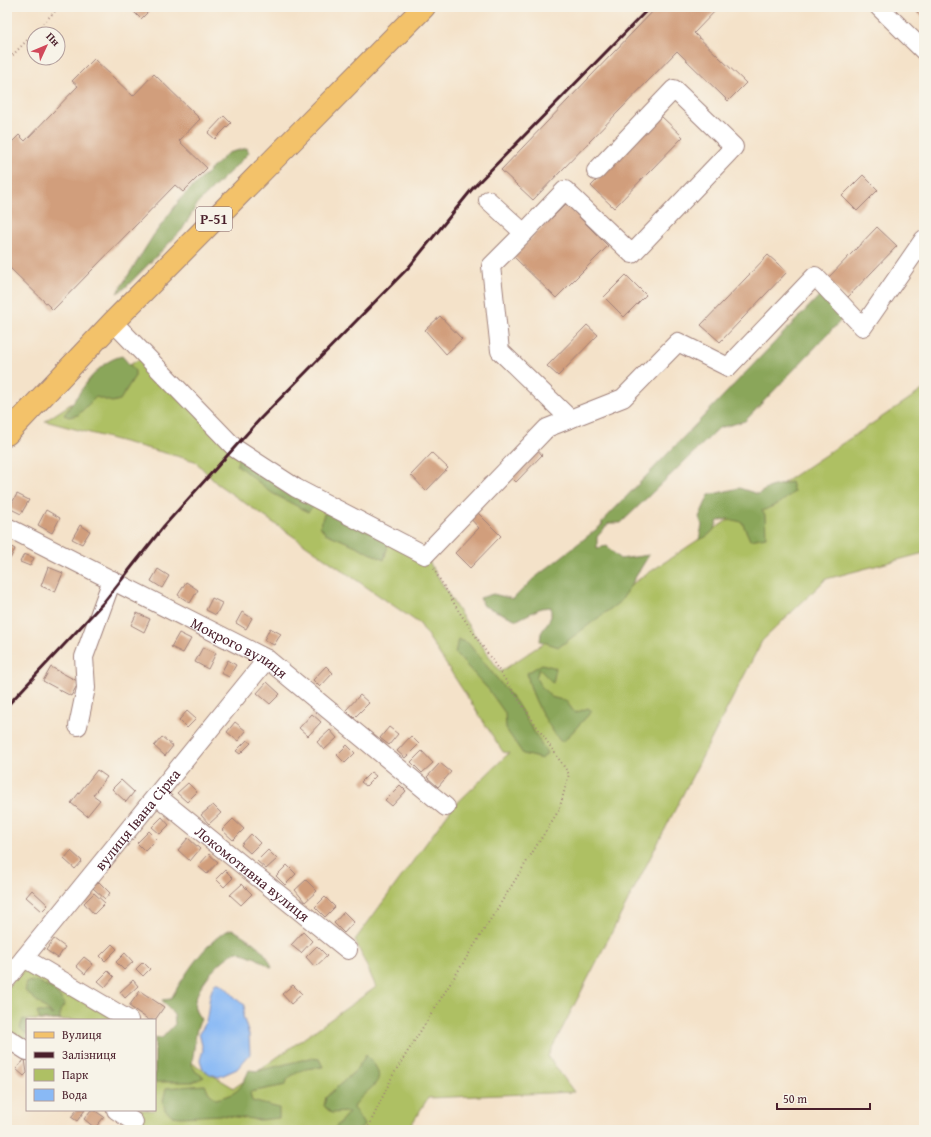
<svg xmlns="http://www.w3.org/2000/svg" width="931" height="1137" viewBox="0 0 931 1137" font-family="'Gentium Book Plus',serif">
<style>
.green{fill:#aec064;stroke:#7c7048}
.forest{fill:#8aa65a;stroke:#6a6242}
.water{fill:#89b9f5;stroke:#6a6c90}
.building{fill:#d19e7b}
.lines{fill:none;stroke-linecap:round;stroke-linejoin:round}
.minor-casing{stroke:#9f807a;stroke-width:20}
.major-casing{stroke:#9f807a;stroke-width:24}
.path{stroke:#9f807a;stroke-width:2;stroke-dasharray:1 3;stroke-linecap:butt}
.minor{stroke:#fff;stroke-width:18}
.major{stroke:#f3c26a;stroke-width:22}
.rail{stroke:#4a1f2b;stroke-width:3}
.labels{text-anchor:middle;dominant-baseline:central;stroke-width:3.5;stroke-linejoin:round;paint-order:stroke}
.shield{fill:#f7f3e8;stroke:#7e5f64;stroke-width:1}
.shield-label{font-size:14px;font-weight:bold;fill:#4a1f2b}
.street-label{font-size:15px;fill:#4a1f2b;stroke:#f7f3e8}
</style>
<rect width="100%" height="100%" fill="#f7f3e8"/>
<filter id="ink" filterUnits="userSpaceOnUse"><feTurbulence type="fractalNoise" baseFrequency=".025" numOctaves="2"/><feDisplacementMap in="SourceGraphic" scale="8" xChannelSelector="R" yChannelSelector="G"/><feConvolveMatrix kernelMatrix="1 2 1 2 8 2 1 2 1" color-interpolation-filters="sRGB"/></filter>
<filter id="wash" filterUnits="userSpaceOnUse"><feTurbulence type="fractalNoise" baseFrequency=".012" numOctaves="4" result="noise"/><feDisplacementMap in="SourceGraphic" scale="16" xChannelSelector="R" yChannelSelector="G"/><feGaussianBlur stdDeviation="0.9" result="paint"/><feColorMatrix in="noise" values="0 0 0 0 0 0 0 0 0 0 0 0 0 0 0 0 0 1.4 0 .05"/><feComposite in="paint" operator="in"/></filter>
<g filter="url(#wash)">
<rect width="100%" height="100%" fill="#f4e2c9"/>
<g class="green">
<polygon points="145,355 236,449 425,555 458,610 500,672 924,389 924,553 826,579 762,641 548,1056 574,1092 428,1098 408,1130 144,1130 136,1120 121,1110 155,1110 155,1041 234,1088 376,987 355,940 452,808 509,753 503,752 420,624 216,483 195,461 45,421"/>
<polygon points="25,963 120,1020 27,1020 27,1048 7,1035 7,989"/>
</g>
<g class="forest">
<polygon points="247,148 249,153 198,203 182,230 125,288 117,293 153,236 182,197 228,153"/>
<polygon points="824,291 846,315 745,421 719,428 621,523 609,523 597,537 597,548 607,546 620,559 649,555 621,601 559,647 540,641 541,633 551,617 551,607 541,608 517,620 484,606 480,598 493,594 513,599 532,580 603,524 601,523"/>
<path d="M122,356l13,15v5l-15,24 -8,2 -16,-5 -18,18 -9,2 -5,-2c16,-21 31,-53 58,-59z"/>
<polygon points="239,453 316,504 308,512 272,493 237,465"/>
<path d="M791,482l3,10 -14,11 -18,8 3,4 1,22 -16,3 -8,-18 -14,-3 -10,2c-4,11 -9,15 -19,19l3,-15 -3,-8 10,-22 30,-7 19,6 12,-7z"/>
<polygon points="329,513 389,541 384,560 356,546 325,533 320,526 324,514"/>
<polygon points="458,639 468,643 516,702 547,753 542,759 523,754 506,729 505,713 488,689 455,653"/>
<path d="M542,664l14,4 -3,15 -14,-14 -3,9 5,8 10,11 15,4 9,12 13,-5 4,3 -28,30h-4c-15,-20 -29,-44 -33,-68z"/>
<path d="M232,929c16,10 35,20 40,39l-16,-10 -19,-7c-17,9 -37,31 -42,50 -2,7 2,13 6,18 -8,14 -5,30 -10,45l5,8 8,5 -11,5h-38v-44h7l13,-14 -1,-9 -12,-15 9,-1c11,-21 38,-63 61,-70z"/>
<polygon points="36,981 53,989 65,1004 60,1011 60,1020 40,1020 37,1012 46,1012 53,1015 25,991 27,982"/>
<polygon points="23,1019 27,1020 27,1035 20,1028"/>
<path d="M366,1055c30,30 -2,30 -12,53l10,17 -4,5h-27l16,-18 -18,1 -7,-7 2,-9 29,-26z"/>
<path d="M310,1058l9,1 4,8c-15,1 -25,2 -36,13l-1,5 -36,7 2,9 27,7v10l-19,2 -40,-5 -39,2 -8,-1 -8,-6 -2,-9 3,-13 39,-3 4,8 7,6c22,-6 24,-8 33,-29l9,1z"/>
</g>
<path class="water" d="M216,982c15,5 15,16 29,23l-2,11 6,19 1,19 -13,15 -18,8 -9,-3 -7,-5 -3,-9 3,-10 -4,-17c14,-15 5,-34 17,-51z"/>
<g id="blocks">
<g class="building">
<polygon points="129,7 153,7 141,19"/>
<polygon points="657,7 719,7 694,33 746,83 728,101 677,51 533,200 501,170"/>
<polygon points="912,7 924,7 924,19"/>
<polygon points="94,59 133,96 154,74 200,119 179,141 207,168 183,192 175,185 53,310 7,265 7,147 19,135 25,141 78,86 72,81"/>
<polygon points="660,115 683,137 614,208 591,186"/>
<polygon points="224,116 231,123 215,139 208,133"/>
<polygon points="863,175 878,190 857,211 842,196"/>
<polygon points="566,204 608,246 556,298 513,256"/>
<polygon points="877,227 897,246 847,298 827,279"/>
<polygon points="768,255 787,272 720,342 701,325"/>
<polygon points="626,275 646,295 624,317 604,297"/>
<polygon points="440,316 462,339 446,354 425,330"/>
<polygon points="587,325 598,335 558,376 547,366"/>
<polygon points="536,448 542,455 516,482 509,475"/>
<polygon points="432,453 448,468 426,491 411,475"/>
<polygon points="17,494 29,500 21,514 9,508"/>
<polygon points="474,509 501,536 470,568 455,553 479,528 468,516"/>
<polygon points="46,510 60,518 52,533 38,525"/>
<polygon points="80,525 90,531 82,544 72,539"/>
<polygon points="8,545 15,549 10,559 7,557"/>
<polygon points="24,554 34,558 30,566 20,562"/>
<polygon points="48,567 63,573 55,592 41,586"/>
<polygon points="158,569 169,576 162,588 151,581"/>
<polygon points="186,582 198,590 190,603 178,595"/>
<polygon points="212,598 222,603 216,615 206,610"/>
<polygon points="242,612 252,618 246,629 236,623"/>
<polygon points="137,613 150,619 144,632 131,625"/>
<polygon points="270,628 281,634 274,645 264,640"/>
<polygon points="179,633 191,639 183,653 171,647"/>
<polygon points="203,647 216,653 208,669 195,662"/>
<polygon points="228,660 236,665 229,677 221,673"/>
<polygon points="326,666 333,673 320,687 313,680"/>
<polygon points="51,667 79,682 71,696 43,681"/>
<polygon points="267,682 280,694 270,704 257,693"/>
<polygon points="360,695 369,703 354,718 346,710"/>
<polygon points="187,711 196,719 187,728 179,720"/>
<polygon points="312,714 321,722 308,736 299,728"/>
<polygon points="235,722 246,731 238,741 227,732"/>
<polygon points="389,727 398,734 389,745 380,738"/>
<polygon points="330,730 337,738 324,750 317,742"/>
<polygon points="411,736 419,744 405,758 397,751"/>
<polygon points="162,737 173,746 165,756 154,746"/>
<polygon points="247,740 251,743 240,754 236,751"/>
<polygon points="347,745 355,753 345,763 337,755"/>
<polygon points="422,751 433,763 422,773 411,762"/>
<polygon points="440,763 451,772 438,787 427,777"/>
<polygon points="97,770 107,777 93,795 100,800 87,816 71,803"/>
<polygon points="371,772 376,776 366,786 361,782"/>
<polygon points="121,780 134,792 126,802 112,789"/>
<polygon points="188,783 197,792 187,802 177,793"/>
<polygon points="400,785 406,791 392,806 385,800"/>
<polygon points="213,805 221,813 209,824 201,815"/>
<polygon points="162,817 169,825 160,834 152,827"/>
<polygon points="233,819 244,829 233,840 222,830"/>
<polygon points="149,831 157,839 145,851 137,843"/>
<polygon points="251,834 260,843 250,853 241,845"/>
<polygon points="188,838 200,849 190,861 178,850"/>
<polygon points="268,850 277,859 266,869 257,861"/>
<polygon points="71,851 82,861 75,869 64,859"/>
<polygon points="209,854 218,862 207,874 198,866"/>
<polygon points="287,865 296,874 285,885 276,876"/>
<polygon points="225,870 233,878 224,887 216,879"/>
<polygon points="306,880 317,891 305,902 295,890"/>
<polygon points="99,882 110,893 105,899 93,888"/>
<polygon points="242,884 252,894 241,905 230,895"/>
<polygon points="32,890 48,905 42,911 26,897"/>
<polygon points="94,893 105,903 94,914 84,903"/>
<polygon points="325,897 335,907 325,917 315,907"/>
<polygon points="344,912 354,922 344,933 334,923"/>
<polygon points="303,932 312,941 301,953 291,945"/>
<polygon points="54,939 65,947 58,958 46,950"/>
<polygon points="112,944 117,949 105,961 100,956"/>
<polygon points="317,946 327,956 315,967 306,957"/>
<polygon points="125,953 133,962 124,970 116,962"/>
<polygon points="84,957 93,964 85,974 76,966"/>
<polygon points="143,962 150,969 143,976 136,969"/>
<polygon points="108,971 114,977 105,987 98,981"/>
<polygon points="133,980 138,986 125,998 120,992"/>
<polygon points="293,985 302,994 291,1004 282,994"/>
<polygon points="140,991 164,1007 155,1020 149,1020 129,1006"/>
<polygon points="7,1054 11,1057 7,1063"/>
<polygon points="25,1059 27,1073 24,1076 16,1069"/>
<polygon points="77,1110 85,1110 77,1121 71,1117"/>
<polygon points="91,1110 94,1110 104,1117 95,1128 84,1119"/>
</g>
</g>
</g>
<g filter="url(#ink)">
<use href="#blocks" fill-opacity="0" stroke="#9f807a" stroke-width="1"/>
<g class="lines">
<defs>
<g id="minor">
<polyline points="879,7 924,51"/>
<polyline points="488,200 524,233 491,266 500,351 570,419"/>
<polyline points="524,233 565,190 632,254 734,147 674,89 596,171"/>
<polyline points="113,322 236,449 296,488 425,555 547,428 623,398 678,342 728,367 815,276 863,327 924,239"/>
<path id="s1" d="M7,527l260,132 179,148"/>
<polyline points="78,726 86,688 84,657 112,580"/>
<path id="s2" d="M157,796l191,154"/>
<polyline points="24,958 129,1020"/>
<path id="s3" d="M7,979l260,-320"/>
<polyline points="7,1038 27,1051"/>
<polyline points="116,1110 134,1122"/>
</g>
<polyline id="major" points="7,434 113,322 424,7"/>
</defs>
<use href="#minor" class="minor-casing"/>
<use href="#major" class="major-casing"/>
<g class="path">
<polyline points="7,61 59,7"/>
<polyline points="367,1130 393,1075 559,810 569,774 458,610 433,568"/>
</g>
<use href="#minor" class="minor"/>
<use href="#major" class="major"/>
<polyline class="rail" points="7,706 104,602 164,526 261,418 409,267 473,188 650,7"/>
</g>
</g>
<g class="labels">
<rect class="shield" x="196" y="207" width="36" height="24" rx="3"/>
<g class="shield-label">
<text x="214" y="219">Р-51</text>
</g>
<g class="street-label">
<text stroke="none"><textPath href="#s1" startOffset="262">Мокрого вулиця</textPath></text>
<text stroke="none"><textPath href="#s3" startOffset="206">вулиця Івана Сірка</textPath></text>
<text stroke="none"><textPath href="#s2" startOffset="123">Локомотивна вулиця</textPath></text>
</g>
</g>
<rect width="931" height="1137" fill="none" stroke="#f7f3e8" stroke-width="24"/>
<rect x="26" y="1019" width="130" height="92" fill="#f7f3e8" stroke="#b29e9c"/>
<rect x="34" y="1032" width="20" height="6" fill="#f3c26a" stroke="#b29e9c"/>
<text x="62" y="1039" font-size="12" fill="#4a1f2b">Вулиця</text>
<rect x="34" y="1052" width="20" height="6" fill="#4a1f2b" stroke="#b29e9c"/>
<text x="62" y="1059" font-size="12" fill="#4a1f2b">Залізниця</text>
<rect x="34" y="1069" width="20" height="12" fill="#aec064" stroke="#b29e9c"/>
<text x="62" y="1079" font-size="12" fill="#4a1f2b">Парк</text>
<rect x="34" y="1089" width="20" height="12" fill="#89b9f5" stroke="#b29e9c"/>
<text x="62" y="1099" font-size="12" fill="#4a1f2b">Вода</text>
<g transform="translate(46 46) rotate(46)"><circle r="19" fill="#f7f3e8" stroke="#b29e9c"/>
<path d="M0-3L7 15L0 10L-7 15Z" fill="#d1495b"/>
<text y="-6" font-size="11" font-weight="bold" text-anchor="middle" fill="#4a1f2b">Пн</text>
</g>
<path d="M777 1103v6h93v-6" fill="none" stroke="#4a1f2b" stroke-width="2"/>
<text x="783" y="1103" font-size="12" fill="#4a1f2b" stroke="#f7f3e8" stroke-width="3" paint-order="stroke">50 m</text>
</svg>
